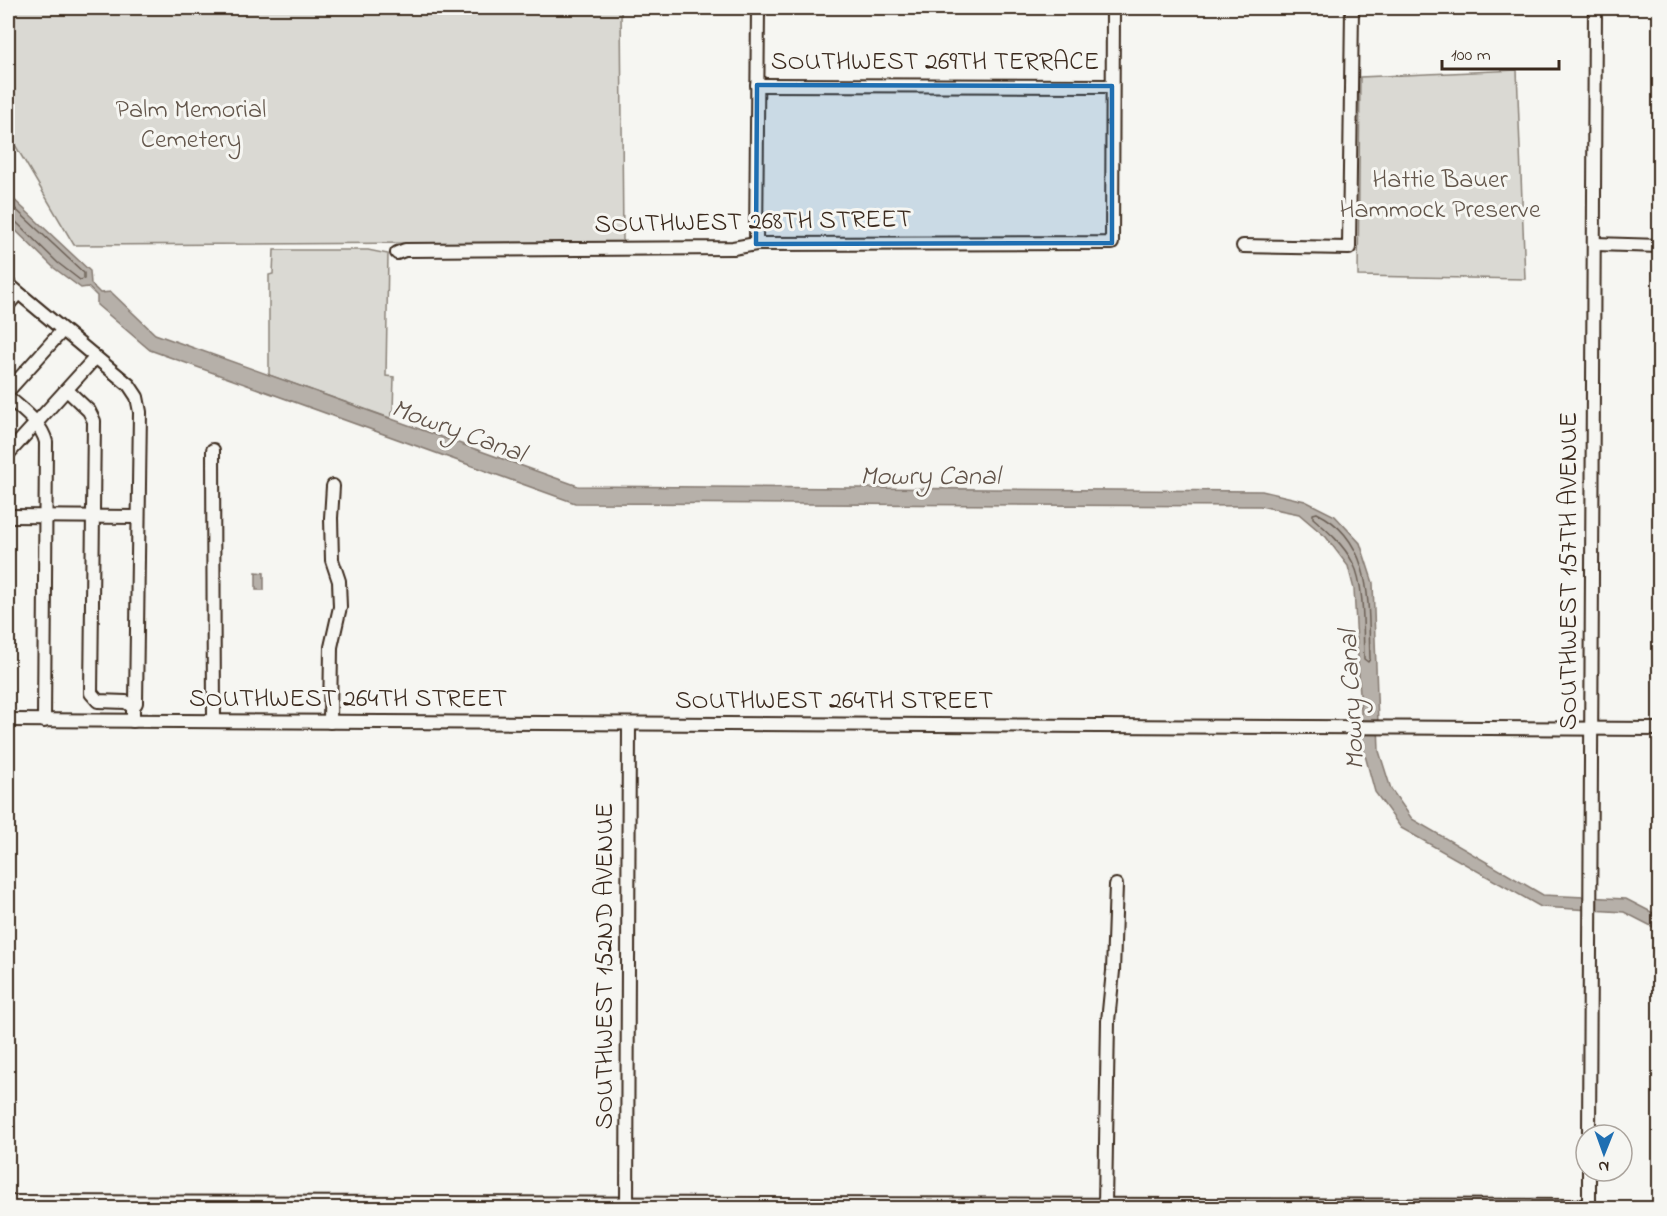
<svg xmlns="http://www.w3.org/2000/svg" width="1667" height="1216" viewBox="0 0 1667 1216" font-family="'Indie Flower',sans-serif">
<style>
.green{fill:#dad9d3;stroke:#8a8278;stroke-width:1.5}
.water{fill:#b6b0a9;stroke:#857a71;stroke-width:1.5}
.lines{fill:none;stroke-linecap:round;stroke-linejoin:round}
.shore{stroke:#6c6056;stroke-width:1.5}
.minor-casing{stroke:#3b2a1e;stroke-width:16}
.minor{stroke:#f6f6f2;stroke-width:12}
.marked{fill:#1f6fb2;fill-opacity:0.2;stroke:#1f6fb2;stroke-width:4.5;stroke-linejoin:round}
.labels{text-anchor:middle;dominant-baseline:central;stroke-width:6;stroke-linejoin:round;paint-order:stroke}
.street-label{font-size:26px;fill:#3b2a1e;stroke:#f6f6f2}
.park-label{font-size:26px;fill:#63564b;stroke:#f6f6f2}
.water-label{font-size:27px;font-style:italic;fill:#605248;stroke:#f6f6f2}
</style>
<rect width="100%" height="100%" fill="#f6f6f2"/>
<filter id="ink" filterUnits="userSpaceOnUse"><feTurbulence type="fractalNoise" baseFrequency=".0167" numOctaves="2"/><feDisplacementMap in="SourceGraphic" scale="12" xChannelSelector="R" yChannelSelector="G"/><feConvolveMatrix kernelMatrix="1 2 1 2 8 2 1 2 1" color-interpolation-filters="sRGB"/></filter>
<g filter="url(#ink)">
<g class="green">
<polygon points="11,8 621,8 623,242 74,245 8,133 8,12"/>
<polygon points="1517,70 1525,279 1358,276 1360,77"/>
<polygon points="274,250 368,250 388,254 386,376 394,377 393,410 390,418 269,375 269,275 273,274"/>
</g>
<g class="water">
<polygon points="8,194 90,271 91,284 100,293 111,292 155,334 578,486 1262,491 1305,501 1335,516 1360,543 1373,583 1379,751 1391,789 1412,819 1543,895 1626,899 1659,916 1659,930 1624,912 1541,907 1401,828 1375,792 1363,748 1354,589 1348,566 1326,537 1299,514 1260,506 575,503 150,350 97,305 97,296 88,287 81,288 54,268 8,223"/>
<polygon points="256,572 264,573 264,590 256,590"/>
</g>
<g class="lines">
<g class="shore">
<polyline points="8,202 84,273 84,279 80,280 58,263 14,220 8,219"/>
<path d="M1313,514l4,-1c57,28 51,92 53,146l-2,3 -4,-3c-1,-25 1,-74 -11,-96 -9,-18 -25,-32 -40,-45z"/>
</g>
<defs>
<g id="minor">
<polyline points="757,85 1112,86"/>
<polyline points="756,244 758,8"/>
<polyline points="1595,244 1660,246"/>
<polyline points="1243,246 1349,248 1352,8"/>
<polyline points="397,253 405,250 733,248 756,244 1112,243 1113,8"/>
<polyline points="8,284 129,385 137,397 140,412 136,703 133,707 133,721"/>
<polyline points="8,305 18,293"/>
<polyline points="67,390 89,411 94,421 91,693 98,701 126,702 133,707"/>
<polyline points="8,391 62,331"/>
<path d="M8,397c14,13 33,25 38,45l-2,279"/>
<polyline points="213,450 214,721"/>
<polyline points="8,454 95,358"/>
<polyline points="8,516 138,517"/>
<polyline points="8,720 1660,729"/>
<polyline points="330,722 331,647 340,607 339,581 332,560 331,518 333,486"/>
<polyline points="1589,1135 1595,8"/>
<polyline points="8,1202 1589,1206"/>
<polyline points="1105,1205 1108,1021 1113,971 1116,885"/>
<polyline points="627,1208 629,724"/>
<polyline points="1589,1208 1589,1171"/>
</g>
</defs>
<use href="#minor" class="minor-casing"/>
<use href="#minor" class="minor"/>
</g>
</g>
<path class="marked" d="M757,85l355,1v157l-356,1z"/>
<g class="labels">
<g class="street-label">
<text x="935" y="63">SOUTHWEST 269TH TERRACE</text>
<text transform="translate(753 223) rotate(-1)">SOUTHWEST 268TH STREET</text>
<text transform="translate(1570 571) rotate(-90)">SOUTHWEST 157TH AVENUE</text>
<text x="348" y="700">SOUTHWEST 264TH STREET</text>
<text x="834" y="702">SOUTHWEST 264TH STREET</text>
<text transform="translate(606 966) rotate(-90)">SOUTHWEST 152ND AVENUE</text>
</g>
<g class="park-label">
<text x="191" y="111">Palm Memorial<tspan x="191" dy="30">Cemetery</tspan></text>
<text x="1440" y="181">Hattie Bauer<tspan x="1440" dy="30">Hammock Preserve</tspan></text>
</g>
<g class="water-label">
<text transform="translate(458 432) rotate(20)">Mowry Canal</text>
<text x="930" y="477">Mowry Canal</text>
<text transform="translate(1353 700) rotate(-93)">Mowry Canal</text>
</g>
</g>
<rect width="1667" height="1216" fill="none" stroke="#f6f6f2" stroke-width="30"/>
<rect x="15" y="15" width="1637" height="1186" fill="none" stroke="#3b2a1e" stroke-width="2" filter="url(#ink)"/>
<g transform="translate(1604 1153) rotate(181)"><circle r="28" fill="#f6f6f2" stroke="#aba49d" stroke-width="1.5"/>
<path d="M0-4.5L10 22L0 15L-10 22Z" fill="#1f6fb2"/>
<text y="-9" font-size="16" font-weight="bold" text-anchor="middle" fill="#3b2a1e">N</text>
</g>
<path d="M1442 60v9h117v-9" fill="none" stroke="#3b2a1e" stroke-width="3"/>
<text x="1451" y="60" font-size="18" fill="#3b2a1e" stroke="#f6f6f2" stroke-width="4.5" paint-order="stroke">100 m</text>
</svg>
